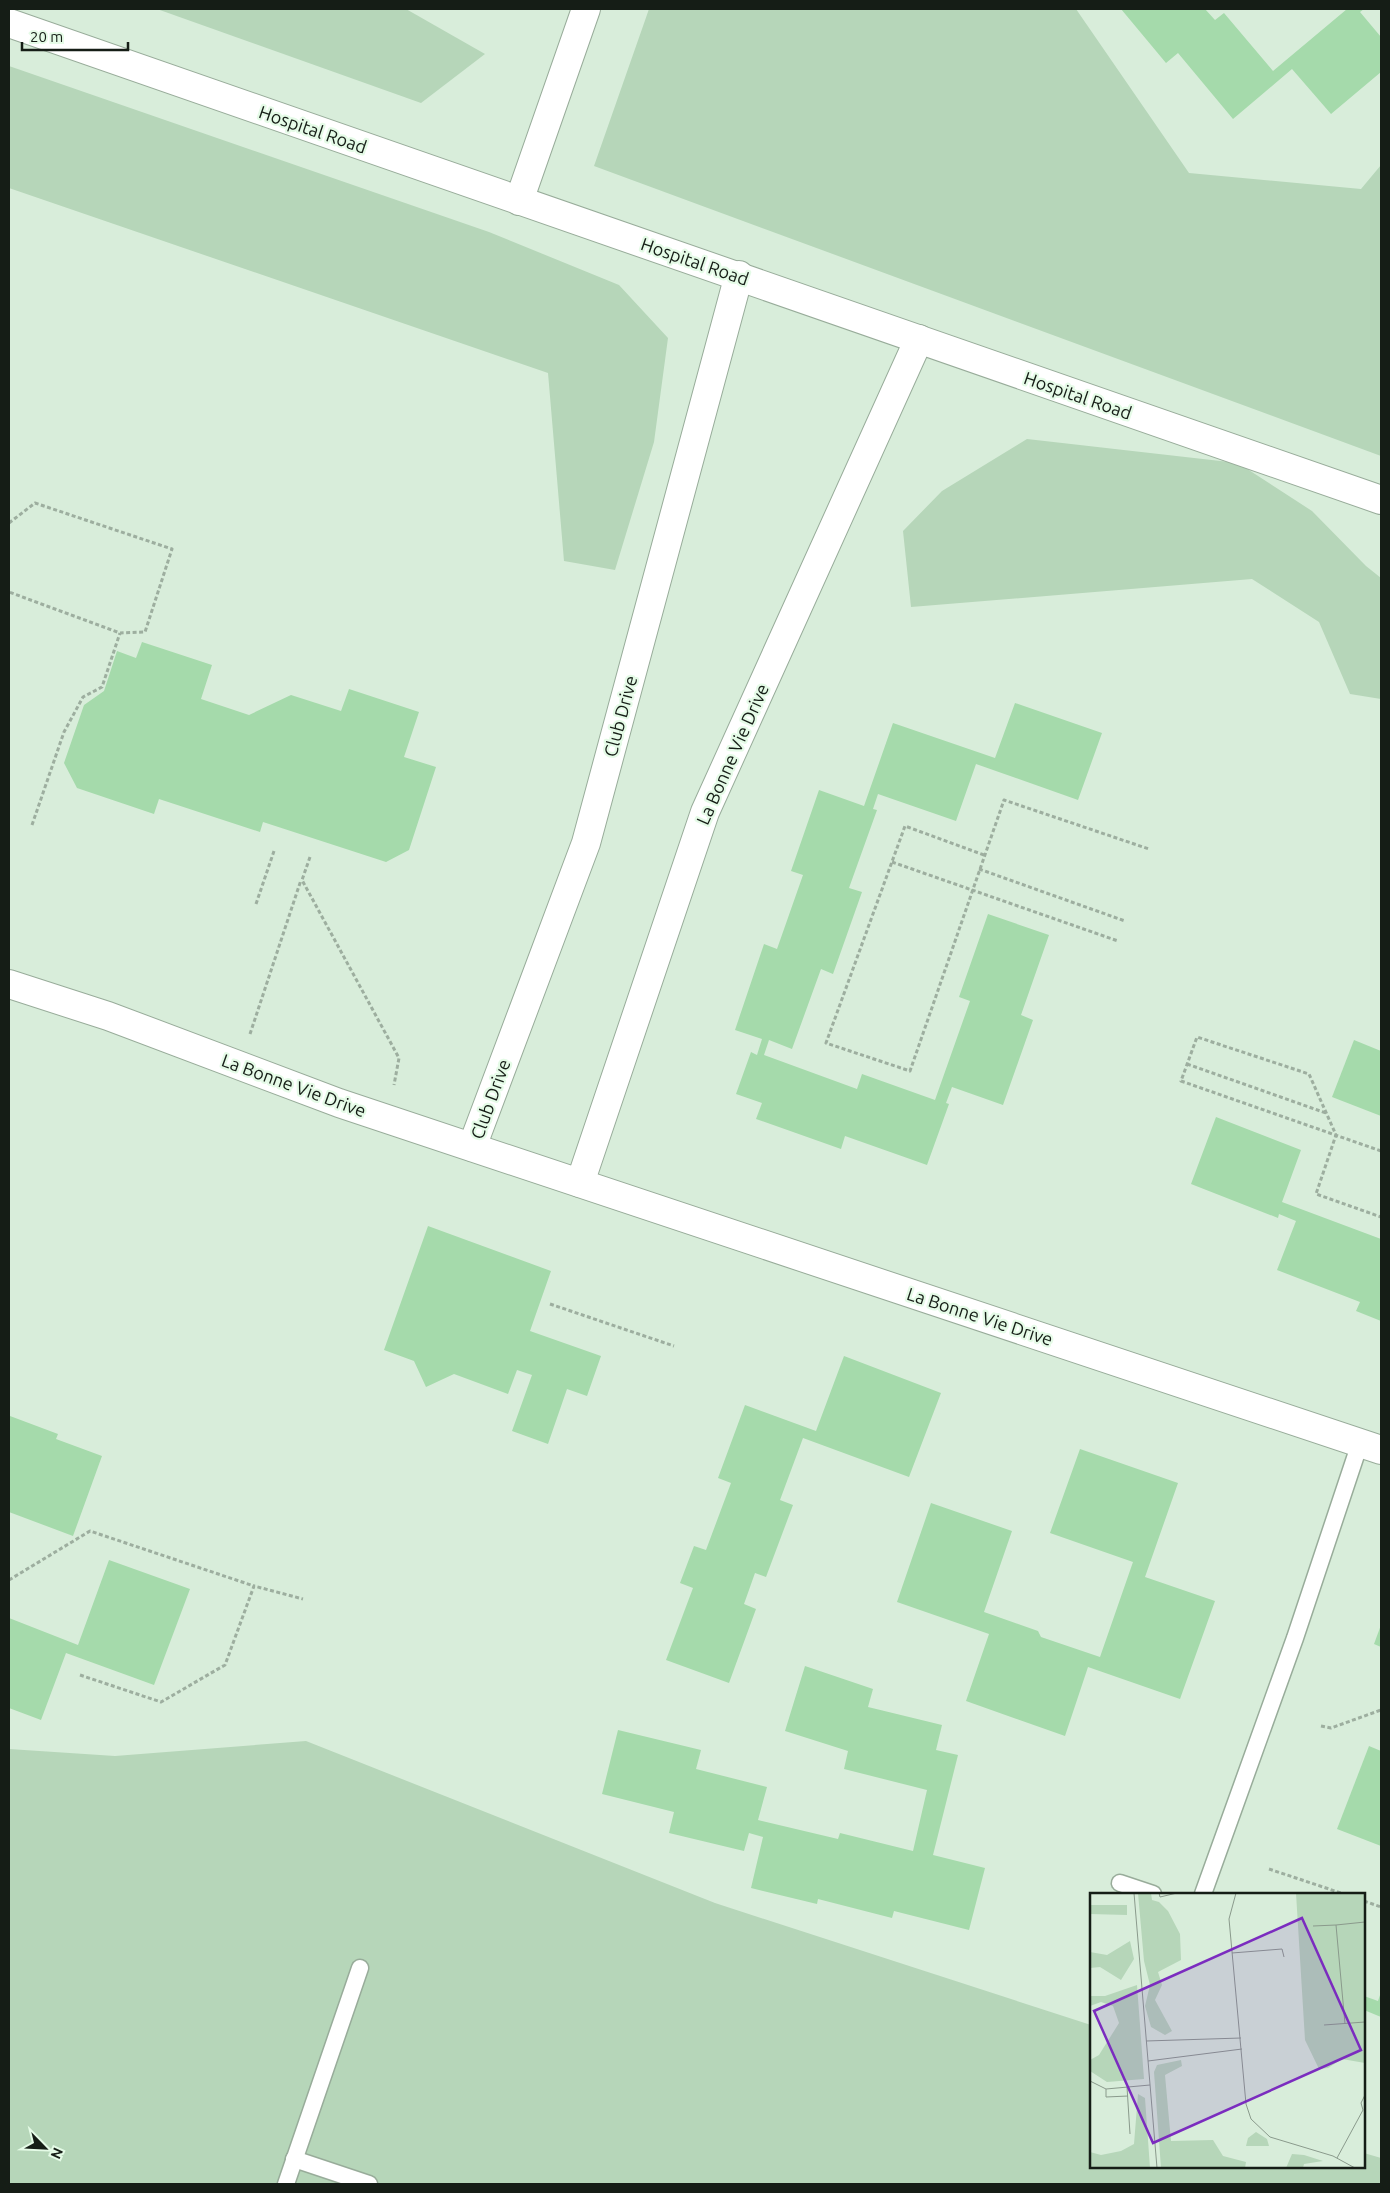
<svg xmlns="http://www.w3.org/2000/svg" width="1390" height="2193" viewBox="0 0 1390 2193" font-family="Ubuntu,sans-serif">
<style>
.green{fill:#b6d6b9}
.building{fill:#a5daab}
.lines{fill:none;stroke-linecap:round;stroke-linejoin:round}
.service-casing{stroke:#98ac9a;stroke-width:19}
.minor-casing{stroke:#98ac9a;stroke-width:30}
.tertiary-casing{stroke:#98ac9a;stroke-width:30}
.path{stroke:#9dae9f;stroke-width:3;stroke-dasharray:4 2.5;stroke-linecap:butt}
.service{stroke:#fff;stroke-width:16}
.minor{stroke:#fff;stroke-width:28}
.tertiary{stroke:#fff;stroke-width:28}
.labels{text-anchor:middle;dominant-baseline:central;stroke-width:4.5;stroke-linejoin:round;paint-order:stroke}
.street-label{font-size:18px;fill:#151d16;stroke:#e5fbe7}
.inset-road{fill:none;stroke:#8a9a8c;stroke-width:1}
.view{fill:#7b2cbf;fill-opacity:0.15;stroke:#7b2cbf;stroke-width:2.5}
.inset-edge{fill:none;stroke:#151d16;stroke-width:2.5}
</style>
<rect width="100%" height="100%" fill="#d8edda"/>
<g class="green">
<polygon points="157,9 406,9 485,54 421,103"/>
<polygon points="649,9 1076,9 1189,173 1361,189 1381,165 1381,456 594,166"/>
<polygon points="9,66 489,232 619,285 668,338 654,442 615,570 564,561 548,373 9,188"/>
<polygon points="1027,439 1238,463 1312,511 1366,566 1381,578 1381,699 1350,694 1319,622 1252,579 911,607 903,531 942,491"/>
<polygon points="306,1741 715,1903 1091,2025 1091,2167 1364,2167 1364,2153 1381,2158 1381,2184 9,2184 9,1749 115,1756"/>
</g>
<g class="building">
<polygon points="1121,9 1205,9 1215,20 1224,13 1273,71 1347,9 1364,9 1360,12 1381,37 1381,72 1331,114 1292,69 1233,119 1178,53 1166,63"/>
<polygon points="142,642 212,665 201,699 249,715 291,695 341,711 349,689 419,712 404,757 436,767 409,850 386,862 263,822 260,832 159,799 154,814 77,788 64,763 84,705 104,691 117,651 136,658"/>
<polygon points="1015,703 1102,733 1078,800 976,764 956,821 878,794 873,809 877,810 849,888 862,892 833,974 821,969 792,1049 769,1040 764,1055 857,1089 862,1074 935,1100 970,1001 959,997 988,914 1049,935 1021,1015 1033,1020 1003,1105 952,1087 946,1103 949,1104 927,1165 845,1136 841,1149 756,1119 762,1103 736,1094 751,1052 757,1055 762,1039 735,1030 764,944 777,949 803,875 791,871 819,790 864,806 893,723 995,758"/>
<polygon points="1354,1040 1381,1051 1381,1116 1332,1097"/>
<polygon points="1216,1117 1301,1150 1282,1202 1381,1239 1381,1321 1356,1311 1360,1302 1277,1270 1296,1221 1279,1214 1278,1218 1191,1184"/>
<polygon points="428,1226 551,1271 530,1331 601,1356 587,1396 567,1389 548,1444 512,1431 532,1375 517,1370 508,1394 454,1374 426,1387 414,1361 384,1350"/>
<polygon points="844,1356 941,1393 909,1477 803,1438 780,1500 793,1505 766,1577 755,1573 744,1604 756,1609 729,1683 666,1660 693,1588 680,1583 694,1546 706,1550 731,1483 718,1478 745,1405 816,1431"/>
<polygon points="10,1416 58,1434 56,1439 102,1456 73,1536 9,1512"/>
<polygon points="1080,1449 1178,1483 1145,1577 1215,1601 1180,1699 1088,1667 1065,1736 966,1701 989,1634 897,1602 931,1503 1012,1531 984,1612 1038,1631 1041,1637 1100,1657 1133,1562 1050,1533"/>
<polygon points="109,1560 190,1589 154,1685 66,1653 41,1720 9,1708 9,1618 78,1645"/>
<polygon points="1381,1625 1381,1647 1374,1644"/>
<polygon points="805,1666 873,1689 868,1707 942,1725 936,1750 958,1755 933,1855 985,1868 969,1930 894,1911 892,1918 818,1899 817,1904 751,1888 763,1837 749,1833 744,1851 669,1833 674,1812 602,1794 618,1730 701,1750 696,1769 767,1787 758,1820 838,1839 840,1833 913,1851 927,1790 844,1769 848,1751 785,1731"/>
<polygon points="1369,1746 1381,1751 1381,1846 1337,1829"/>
<polygon points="1381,1992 1381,2017 1364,2010 1364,1996 1378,2001"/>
</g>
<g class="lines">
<defs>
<g id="service">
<polyline points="1120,1883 1153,1894"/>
<polyline points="1203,1894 1295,1638 1360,1443"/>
<polyline points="294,2159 369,2184"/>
<polyline points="286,2184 360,1968"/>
</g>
<g id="minor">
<polyline points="519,201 586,9"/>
<polyline points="9,984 108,1016 339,1103 1381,1450"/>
<polyline points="472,1147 586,843 739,275"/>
<polyline points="580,1183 705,812 919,339"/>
</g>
<polyline id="tertiary" points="9,23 1381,500"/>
</defs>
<use href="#service" class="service-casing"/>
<use href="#minor" class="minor-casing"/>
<use href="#tertiary" class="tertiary-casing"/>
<g class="path">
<polyline points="9,523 35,503 172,549 145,632 120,633 9,592"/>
<polyline points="32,825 64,732 83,697 102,687 120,633"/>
<polyline points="984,855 905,826 826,1043 910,1071 1004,800 1149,849"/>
<polyline points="310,857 302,880 399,1058 394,1085"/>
<polyline points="892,862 1118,941"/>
<polyline points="979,869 1125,921"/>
<polyline points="256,904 274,851"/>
<polyline points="250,1034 301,880"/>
<polyline points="1187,1064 1326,1113"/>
<polyline points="1381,1151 1181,1081 1197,1037 1309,1074 1336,1135 1316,1194 1381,1217"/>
<polyline points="550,1304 674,1346"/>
<polyline points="9,1580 90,1531 254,1586"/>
<polyline points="80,1675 161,1702 225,1665 254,1586 303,1599"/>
<polyline points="1321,1726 1331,1728 1381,1710"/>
<polyline points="1269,1869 1344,1894"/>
<polyline points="1364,1901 1381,1907"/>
</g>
<use href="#service" class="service"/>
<use href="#minor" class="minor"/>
<use href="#tertiary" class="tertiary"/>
</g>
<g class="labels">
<g class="street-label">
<text transform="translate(313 129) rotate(19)">Hospital Road</text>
<text transform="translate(695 261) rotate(19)">Hospital Road</text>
<text transform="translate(1078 395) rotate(19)">Hospital Road</text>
<text transform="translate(620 716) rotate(-75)">Club Drive</text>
<text transform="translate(732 754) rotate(-66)">La Bonne Vie Drive</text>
<text transform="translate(294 1085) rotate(20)">La Bonne Vie Drive</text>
<text transform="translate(490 1099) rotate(-70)">Club Drive</text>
<text transform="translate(980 1316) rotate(18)">La Bonne Vie Drive</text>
</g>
</g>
<g transform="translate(1090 1893)">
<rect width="275" height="275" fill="#d8edda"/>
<path d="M48,0h13l1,7 7,2 9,9 12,23 1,26 -23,12 4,13 -7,15 17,31 -7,4 -14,-8 -6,-21 5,-21 -6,-24zM206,0h69v170l-23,-4 -14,9 -9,1 -14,-29zM0,12h37v10l-37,-1zM40,48l4,18 -13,21 -21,-13 -10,1v-16l17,3zM47,92l7,94 -37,3 -17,-11v-11l9,-5 20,-32 -6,-17 -12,-4 -11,4v-10h15zM91,167l1,6 -17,9 6,66 42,-1 10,16 23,6 -1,6h-84l-7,-96 3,-7zM48,201l7,4 5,70h-60v-16l11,3 20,-4 13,-7zM166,239l11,7 2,7h-23l2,-8zM202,261l12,1 19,6 -19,3 -1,4h-17z" fill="#b6d6b9"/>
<path class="inset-road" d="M44,0l23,275M69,0l1,4 17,-4M146,0l-7,26 17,185 5,15 19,18 63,19 22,12M223,33l23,-1M142,60l50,-4 2,8M255,131l-9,-99 29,-3M234,132l41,-3M56,148l95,-3M58,168l94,-12M0,188l16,8 44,-4M37,194l3,47M16,196v8l22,-1M247,265l26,-48 -2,-7 4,-8"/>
<path class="view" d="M212,25l59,132 -208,93 -59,-132z"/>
<rect width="275" height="275" class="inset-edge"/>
</g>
<rect width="1390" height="2193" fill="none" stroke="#151d16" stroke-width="20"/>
<g transform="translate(45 2148) rotate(114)" stroke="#e5fbe7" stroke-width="4" paint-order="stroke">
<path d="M0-4L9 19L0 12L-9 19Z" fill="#151d16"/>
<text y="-8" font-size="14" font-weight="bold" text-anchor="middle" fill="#151d16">N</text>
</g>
<path d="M22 42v8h106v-8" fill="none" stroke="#151d16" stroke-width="2.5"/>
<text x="30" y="42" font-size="15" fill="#151d16" stroke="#e5fbe7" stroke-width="4" paint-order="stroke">20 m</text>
</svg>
